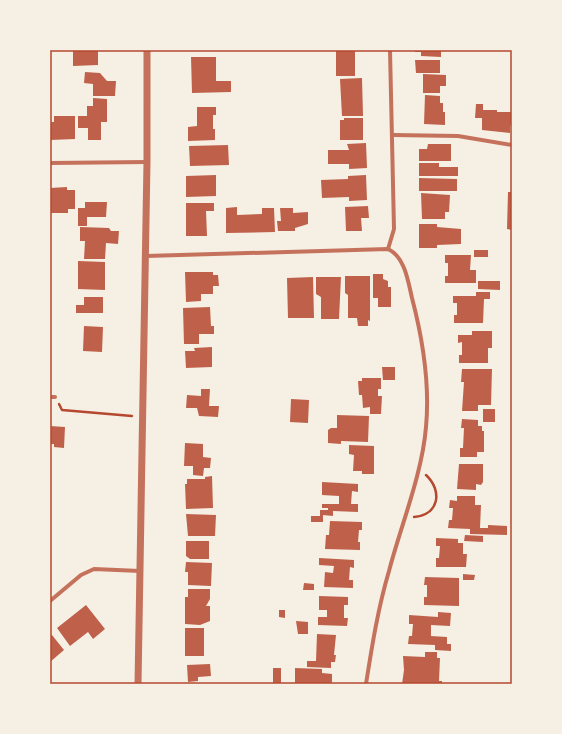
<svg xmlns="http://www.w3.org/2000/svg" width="562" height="734" viewBox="0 0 562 734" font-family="Signika,sans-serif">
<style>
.building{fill:#bf614a}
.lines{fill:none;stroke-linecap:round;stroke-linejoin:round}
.path{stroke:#b5482f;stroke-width:2.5}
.minor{stroke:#c5725c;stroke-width:4}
.tertiary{stroke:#c5725c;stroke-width:7}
.neatline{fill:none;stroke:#b5482f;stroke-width:1.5}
</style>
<rect width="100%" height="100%" fill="#f6efe4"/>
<g class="building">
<polygon points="73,50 98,50 98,65 73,66"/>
<rect x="336" y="50" width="19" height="26"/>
<polygon points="415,50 441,50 441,57 421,56 421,52 415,52"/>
<polygon points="191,57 216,57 216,81 231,81 231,92 192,93"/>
<polygon points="415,60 440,60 440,73 416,73"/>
<polygon points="85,72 100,73 107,81 116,81 115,96 93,96 93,84 84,83"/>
<polygon points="423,74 446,75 446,86 440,86 440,93 423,93"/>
<polygon points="362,78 363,116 342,116 340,79"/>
<polygon points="425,95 440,96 440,103 443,103 443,112 445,112 445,125 424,124"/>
<polygon points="93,98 107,99 107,122 101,122 101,140 88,140 88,128 78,128 78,116 87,116 87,106 93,106"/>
<polygon points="476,104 483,104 483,110 497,110 497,112 511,112 512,108 512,126 510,125 510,133 482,130 482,118 475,118"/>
<polygon points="197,107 216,107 216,115 213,115 213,129 215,129 215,140 188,141 188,127 197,126"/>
<polygon points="54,116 75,116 75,139 50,140 50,122 54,122"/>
<polygon points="344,118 363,118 363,140 340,140 340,120 344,120"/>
<polygon points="366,143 367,168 349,169 349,164 328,164 328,150 349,150 347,144"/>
<polygon points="428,144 451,144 451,161 419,161 419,149 427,149"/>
<polygon points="228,145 229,165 190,166 189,146"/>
<polygon points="419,163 439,163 439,167 458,167 458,176 419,176"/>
<polygon points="216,175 216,196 186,197 186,176"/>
<polygon points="366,175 367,200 349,201 349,197 322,198 321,180 348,179 348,176"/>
<polygon points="419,178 457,179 457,191 419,191"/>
<polygon points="67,187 67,190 75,190 75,209 68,209 68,213 50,213 50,188"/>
<polygon points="508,192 512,192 512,230 507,229"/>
<polygon points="421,193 450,195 449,212 445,212 445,219 422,219"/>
<polygon points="85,202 107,202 106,217 87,217 87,226 78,226 78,208 85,208"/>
<polygon points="186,203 214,203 214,211 206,211 207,236 186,236"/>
<polygon points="368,206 369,218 361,218 362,231 346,231 345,207"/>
<polygon points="237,207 237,215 262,214 262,208 274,208 275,232 226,233 226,208"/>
<polygon points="280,208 293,208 293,213 308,212 308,224 295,228 295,231 278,231 277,221 281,221"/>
<polygon points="419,224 437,224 437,227 461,229 461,244 437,245 437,248 419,248"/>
<polygon points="80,227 109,228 111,231 119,231 118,244 106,243 105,259 84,259 85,241 80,241"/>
<rect x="474" y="250" width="14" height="7"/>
<polygon points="445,255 471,255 470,270 476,270 476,283 445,283 445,276 448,276 448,263 445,263"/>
<polygon points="78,261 105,262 105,290 78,289"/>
<polygon points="185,272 213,272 213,275 218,275 219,286 213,286 213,294 201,294 201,301 186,302"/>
<polygon points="373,274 383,274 383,279 388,281 388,287 391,287 391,307 378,307 378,298 373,298"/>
<polygon points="345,276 370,276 370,321 368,320 368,326 358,326 357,318 348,318 348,295 345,293"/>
<polygon points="313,277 314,318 288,318 287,278"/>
<polygon points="316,277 341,277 339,319 321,319 321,297 316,294"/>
<polygon points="478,281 500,281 500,290 478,289"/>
<polygon points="476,292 490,292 490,299 484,299 483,323 454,323 454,315 457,315 457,303 453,303 453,296 476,296"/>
<polygon points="84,297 103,297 103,313 76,313 76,305 84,305"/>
<polygon points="210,307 211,326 214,326 214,334 199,334 199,344 184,344 183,308"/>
<polygon points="84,326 103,327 102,352 83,351"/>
<polygon points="472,331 492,331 492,348 488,348 488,363 459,363 459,355 462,355 462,342 458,343 458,335 472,335"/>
<polygon points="212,347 212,367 186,368 185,351 195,351 194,348"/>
<polygon points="382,367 395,367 395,380 383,380"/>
<polygon points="462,369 492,369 491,405 478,405 478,411 462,411 464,382 461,382"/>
<polygon points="362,378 381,378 381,389 378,389 378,396 382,396 381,414 370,414 370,407 363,408 362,395 359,395 358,381 362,381"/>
<polygon points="201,389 210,389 209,406 219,406 218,417 199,416 197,408 186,408 187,395 201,396"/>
<polygon points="291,399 309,400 308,423 290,422"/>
<rect x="483" y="409" width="12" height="13"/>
<polygon points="337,415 369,416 368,442 341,441 341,444 328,443 328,430 331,428 337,428"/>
<polygon points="462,419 478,420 478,426 482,426 482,431 484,431 484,452 477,452 477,457 460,457 460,448 463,448 464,428 461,428"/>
<polygon points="50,426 65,427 64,448 54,447 54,444 50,444"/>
<polygon points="185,443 203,444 203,457 211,458 210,468 204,468 203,476 193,475 193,466 184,466"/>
<polygon points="349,445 374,446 374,474 362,474 362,471 353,471 354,455 349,454"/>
<polygon points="459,464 483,464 483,482 481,485 476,484 476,490 457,489"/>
<polygon points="212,476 213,508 186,509 185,484 187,484 187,479 205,479 205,477"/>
<polygon points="322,482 358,484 358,492 352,491 351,504 358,504 358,512 333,511 333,516 323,515 323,522 311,522 311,516 320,516 320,510 328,510 328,508 322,508 322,504 339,504 339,496 322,495"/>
<polygon points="457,496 475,496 475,505 481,505 480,528 488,528 488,525 507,526 507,535 470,534 470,529 448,528 449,520 452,520 453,508 449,508 450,500 457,501"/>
<polygon points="186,514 216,515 215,536 188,536"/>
<polygon points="330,521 362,522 362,530 359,530 358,542 360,542 360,550 325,549 326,535 329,535"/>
<polygon points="465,535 483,536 483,542 464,541"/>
<polygon points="436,538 458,539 458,543 463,543 463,554 467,554 466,567 436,567 436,558 439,558 440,546 436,546"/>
<polygon points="186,541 209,541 209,559 190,559 186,556"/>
<polygon points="319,558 354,560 354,568 350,567 349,580 353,580 353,588 324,587 325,572 333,573 334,566 319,565"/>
<polygon points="186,562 212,563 211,586 188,585 188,572 185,572"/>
<polygon points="463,574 475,575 474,580 463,580"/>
<polygon points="425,577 459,578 459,606 424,605 424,597 427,597 427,585 424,585"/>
<polygon points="304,583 314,584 314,590 303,590"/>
<polygon points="188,589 210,589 210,599 206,606 210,606 210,621 200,625 185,624 185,597 188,597"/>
<polygon points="319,596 348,597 348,605 344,605 344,618 348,618 347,626 318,625 318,617 327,617 327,610 319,610"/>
<polygon points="86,605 105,629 93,639 88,632 70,646 57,628"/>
<polygon points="279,610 285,610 285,618 279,617"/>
<polygon points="438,612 451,613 450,626 431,625 431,636 447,637 447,644 451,644 451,651 435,650 435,645 408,644 409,636 412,636 413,624 409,624 409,615 438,617"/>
<polygon points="296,621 308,622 308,634 298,634"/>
<rect x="185" y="628" width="19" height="28"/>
<polygon points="317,634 336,635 334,655 336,655 335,662 331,662 331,668 307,667 307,661 316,661"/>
<polygon points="52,635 64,650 50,662 50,637"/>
<polygon points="425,652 437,652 437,658 440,658 439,681 442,681 442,684 402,684 404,670 403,656 425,657"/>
<polygon points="210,664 211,676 198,677 198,681 188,682 187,665"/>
<rect x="273" y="668" width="8" height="16"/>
<polygon points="295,668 322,669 322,673 332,674 332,682 330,684 295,684"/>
</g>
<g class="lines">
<g class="path">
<polyline points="59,404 62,410 132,416"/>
<path d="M414,517c25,-2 29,-26 12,-42"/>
</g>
<g class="minor">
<polyline points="393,135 458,136 512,145"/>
<polyline points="50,163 147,162"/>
<polyline points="388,249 394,229 390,50"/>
<path d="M146,256l242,-7c17,8 20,32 24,49 11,42 18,86 14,129 -4,48 -25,98 -37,144 -11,37 -17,75 -23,113"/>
<polyline points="50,397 55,397"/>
<polyline points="50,601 81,575 94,569 140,571"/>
</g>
<polyline class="tertiary" points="138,684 147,162 147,50"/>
</g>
<rect width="562" height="734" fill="none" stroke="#f6efe4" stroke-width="102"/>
<rect x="51" y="51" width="460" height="632" class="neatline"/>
</svg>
